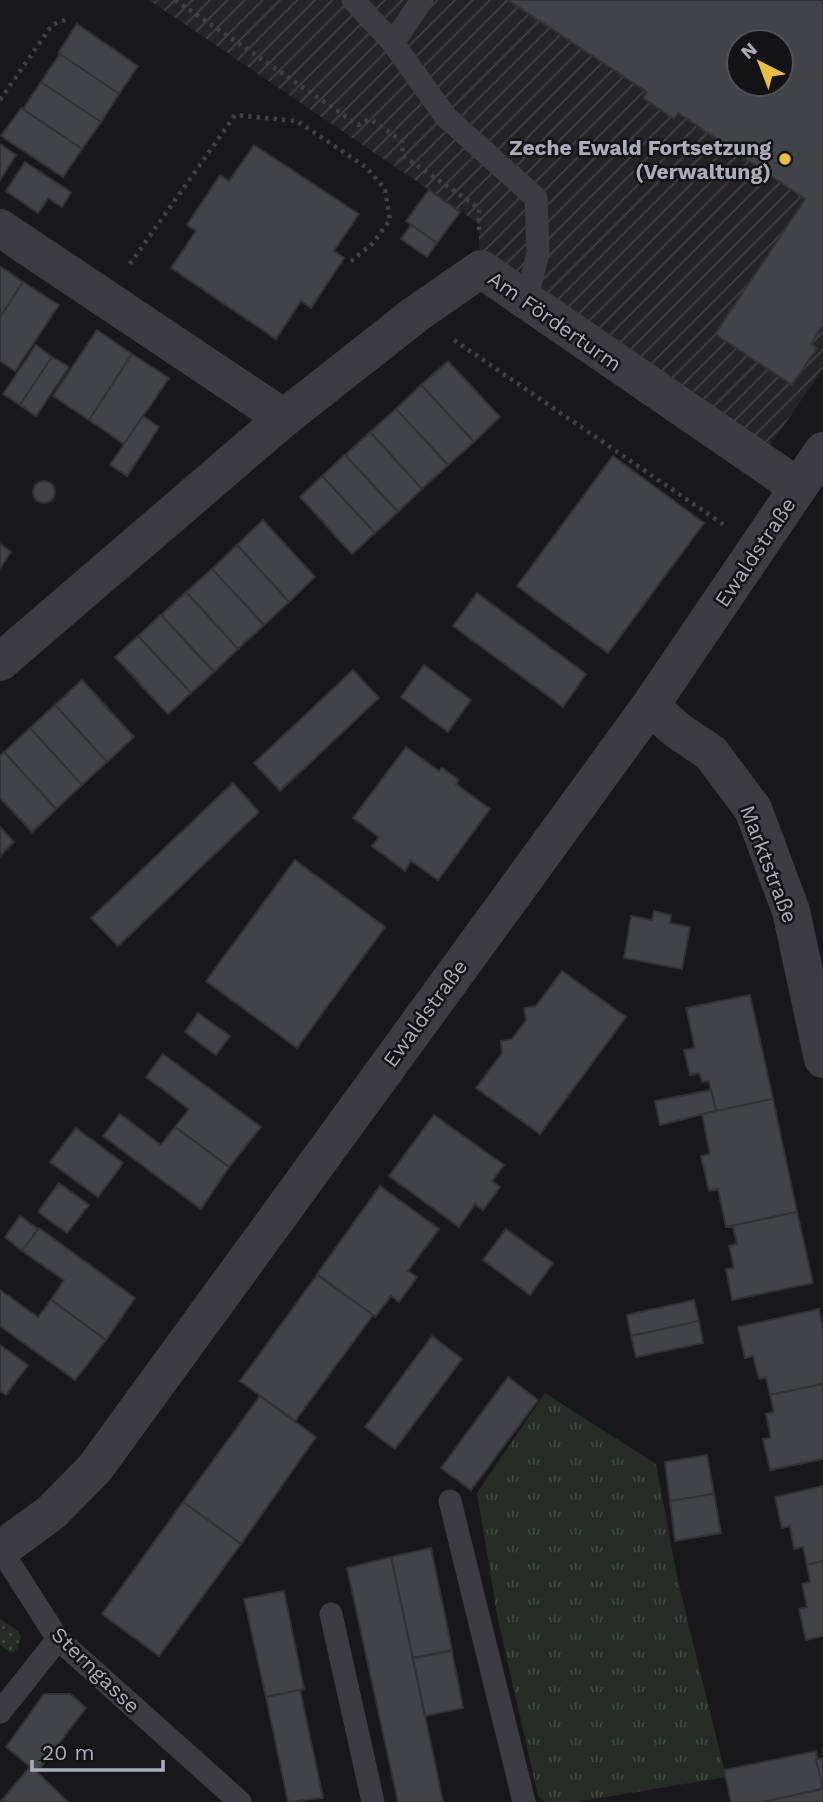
<svg xmlns="http://www.w3.org/2000/svg" width="823" height="1802" viewBox="0 0 823 1802" font-family="'Work Sans',sans-serif">
<style>
.industrial{fill:url(#industrial-furrows);fill-rule:evenodd}
.grass{fill:url(#grass-dots)}
.park{fill:url(#park-tufts)}
.building{fill:#424347;stroke:#323235;stroke-width:2;fill-rule:evenodd}
.lines{fill:none;stroke-linecap:round;stroke-linejoin:round}
.path{stroke:#3f4045;stroke-width:4.5;stroke-dasharray:3.5 5;stroke-linecap:butt}
.service{stroke:#3b3b40;stroke-width:23}
.minor{stroke:#3b3b40;stroke-width:38}
.tertiary{stroke:#3b3b40;stroke-width:38}
.poi-dot{fill:#e9bf40;stroke:#131315;stroke-width:2.5}
.labels{text-anchor:middle;dominant-baseline:central;stroke-width:5;stroke-linejoin:round;paint-order:stroke}
.poi-label{font-size:21px;font-weight:bold;fill:#abaeb9;stroke:#131315;text-anchor:end}
.street-label{font-size:21px;fill:#abaeb9;stroke:#131315}
</style>
<defs>
<pattern id="industrial-furrows" width="10" height="10" patternUnits="userSpaceOnUse" patternTransform="scale(1.75)"><rect width="10" height="10" fill="#242427"/><path d="M-1 1l2-2M0 10L10 0M9 11l2-2" fill="none" stroke="#414144"/></pattern>
<pattern id="grass-dots" width="8" height="8" patternUnits="userSpaceOnUse" patternTransform="scale(1.75)"><rect width="8" height="8" fill="#242c25"/><path d="M2 2h.1M6 6h.1" fill="none" stroke="#414843" stroke-width="1.8" stroke-linecap="round"/></pattern>
<pattern id="park-tufts" width="24" height="20" patternUnits="userSpaceOnUse" patternTransform="scale(1.75)"><rect width="24" height="20" fill="#242c25"/><path d="M3 7l-1-3M5 7V3M7 7l1-3M15 17l-1-3M17 17v-4M19 17l1-3" fill="none" stroke="#414843"/></pattern>
</defs>
<rect width="100%" height="100%" fill="#18181a"/>
<path class="industrial" d="M149,0h674v369l-64,92 -278,-192 -3,-46zM739,42h42v42h-42z"/>
<polygon class="grass" points="0,1619 18,1631 21,1637 17,1649 11,1653 0,1645"/>
<polygon class="park" points="545,1393 656,1464 678,1581 726,1777 576,1802 545,1802 538,1796 498,1620 477,1493"/>
<g class="building">
<path d="M508,0h315v325l-12,19 6,4 -25,37 -77,-51 90,-135 -127,-86 -4,6 -31,-21 4,-6zM739,42h42v42h-42z"/>
<polygon points="77,24 138,66 119,94 58,53"/>
<polygon points="60,54 119,94 101,122 41,82"/>
<polygon points="41,82 101,122 82,149 23,109"/>
<polygon points="21,108 82,149 63,177 1,136"/>
<polygon points="0,144 16,155 0,180"/>
<polygon points="254,145 359,214 334,251 344,258 311,308 301,301 276,339 171,268 196,231 187,225 220,175 229,181"/>
<polygon points="25,162 71,192 62,207 48,198 38,213 6,191"/>
<polygon points="429,190 460,212 437,243 406,221"/>
<polygon points="411,225 437,243 427,257 401,239"/>
<polygon points="0,266 23,282 0,317"/>
<polygon points="23,282 59,305 15,371 0,361 0,317"/>
<polygon points="97,330 132,354 89,420 53,396"/>
<polygon points="36,345 52,357 20,405 3,394"/>
<polygon points="132,354 169,378 124,444 89,420"/>
<polygon points="52,357 69,367 36,416 20,405"/>
<polygon points="448,361 500,417 474,442 421,385"/>
<polygon points="421,385 474,442 448,465 396,409"/>
<polygon points="396,409 448,465 422,489 370,432"/>
<polygon points="143,416 159,427 127,476 110,465"/>
<polygon points="370,432 422,489 398,512 345,455"/>
<polygon points="345,455 398,512 375,533 322,476"/>
<polygon points="613,456 704,523 608,653 517,586"/>
<polygon points="322,476 375,533 352,554 300,497"/>
<circle cx="44" cy="492" r="11"/>
<polygon points="263,520 315,577 289,602 237,545"/>
<polygon points="0,544 11,552 0,568"/>
<polygon points="237,545 289,602 264,625 212,569"/>
<polygon points="212,569 264,625 238,649 186,592"/>
<polygon points="186,592 238,649 214,672 161,615"/>
<polygon points="477,593 586,674 563,707 453,626"/>
<polygon points="161,615 214,672 191,693 138,636"/>
<polygon points="138,636 191,693 168,714 115,657"/>
<polygon points="424,665 471,700 448,732 401,697"/>
<polygon points="353,670 379,698 280,791 254,763"/>
<polygon points="82,680 134,737 107,762 55,705"/>
<polygon points="55,705 107,762 82,785 30,728"/>
<polygon points="30,728 82,785 56,809 4,752"/>
<polygon points="406,747 439,771 442,768 459,780 456,784 490,809 438,880 411,861 405,871 372,846 379,837 353,818"/>
<polygon points="4,752 56,809 32,832 0,798 0,756"/>
<polygon points="233,783 259,812 118,946 91,918"/>
<polygon points="0,827 14,842 0,856"/>
<polygon points="295,860 385,927 297,1048 206,981"/>
<polygon points="654,911 671,915 670,923 690,927 682,969 624,958 631,916 652,920"/>
<polygon points="562,971 626,1017 540,1134 476,1088 502,1053 501,1041 512,1039 526,1020 524,1008 536,1006"/>
<polygon points="750,995 773,1099 716,1111 709,1081 702,1082 699,1073 690,1075 684,1050 695,1048 686,1008"/>
<polygon points="198,1013 230,1036 216,1055 185,1032"/>
<polygon points="163,1054 261,1127 229,1167 175,1127 189,1109 146,1077"/>
<polygon points="711,1090 716,1111 660,1125 655,1101"/>
<polygon points="773,1099 797,1212 726,1227 718,1189 709,1191 701,1156 710,1154 702,1114"/>
<polygon points="120,1114 161,1145 175,1127 229,1167 201,1209 103,1136"/>
<polygon points="434,1115 504,1165 492,1181 500,1187 483,1210 475,1204 459,1227 389,1176"/>
<polygon points="76,1128 123,1163 98,1197 50,1162"/>
<polygon points="59,1183 89,1205 67,1233 38,1212"/>
<polygon points="380,1186 439,1229 408,1271 417,1277 399,1302 391,1296 375,1317 317,1274"/>
<polygon points="797,1212 813,1283 732,1300 726,1269 734,1268 729,1246 737,1244 733,1227 726,1227"/>
<polygon points="20,1216 38,1229 22,1251 5,1237"/>
<polygon points="39,1228 135,1298 106,1340 51,1300 64,1280 22,1251"/>
<polygon points="506,1229 553,1263 530,1295 483,1260"/>
<polygon points="317,1275 373,1315 295,1421 240,1381"/>
<polygon points="0,1290 38,1317 51,1300 106,1340 75,1380 0,1326"/>
<polygon points="694,1300 699,1321 631,1336 627,1315"/>
<polygon points="819,1309 823,1329 823,1384 770,1395 766,1377 759,1379 753,1356 745,1358 738,1327"/>
<polygon points="699,1321 703,1343 636,1357 631,1336"/>
<polygon points="432,1336 462,1359 395,1449 365,1427"/>
<polygon points="0,1345 28,1365 6,1395 0,1391"/>
<polygon points="508,1377 538,1400 471,1490 441,1468"/>
<polygon points="823,1384 823,1459 770,1470 763,1439 771,1438 766,1414 774,1412 770,1395"/>
<polygon points="260,1396 316,1437 241,1544 183,1502"/>
<polygon points="707,1455 714,1494 670,1501 665,1462"/>
<polygon points="823,1486 823,1561 807,1565 803,1547 794,1549 790,1526 782,1528 775,1497"/>
<polygon points="714,1494 721,1533 675,1541 670,1501"/>
<polygon points="183,1502 241,1544 159,1656 102,1614"/>
<polygon points="431,1548 452,1650 413,1658 391,1557"/>
<polygon points="391,1557 425,1716 443,1802 398,1802 347,1568"/>
<polygon points="823,1561 823,1636 806,1640 799,1609 807,1607 802,1584 810,1582 807,1565"/>
<polygon points="284,1591 304,1689 266,1697 244,1599"/>
<polygon points="452,1651 463,1708 425,1716 413,1658"/>
<polygon points="300,1690 323,1798 288,1802 266,1697"/>
<polygon points="44,1694 70,1694 86,1708 37,1772 6,1747"/>
<polygon points="816,1751 823,1789 762,1802 731,1802 724,1770"/>
<polygon points="823,1758 823,1789 816,1759"/>
<polygon points="30,1767 37,1772 68,1802 0,1802"/>
<polygon points="823,1789 823,1802 762,1802"/>
</g>
<g class="lines">
<g class="path">
<polyline points="175,0 358,125 370,119 402,141 403,156 479,208 479,230"/>
<polyline points="0,100 52,25 70,18"/>
<polyline points="130,264 235,115 297,121 366,167 385,189 390,220 373,243 349,263"/>
<polyline points="454,340 724,525"/>
</g>
<g class="service">
<polyline points="353,0 393,43"/>
<polyline points="422,0 393,43 446,117 536,198 538,253 526,301"/>
<polyline points="450,1501 524,1802"/>
<polyline points="1,1550 58,1639 240,1802"/>
<polyline points="331,1614 373,1802"/>
<polyline points="0,1712 58,1639"/>
</g>
<g class="minor">
<polyline points="0,228 284,418 416,314 481,269 798,487"/>
<polyline points="0,662 284,418"/>
<polyline points="650,706 677,730 711,753 753,809 791,911 823,1059"/>
</g>
<polyline class="tertiary" points="0,1550 52,1512 95,1468 650,706 823,451"/>
</g>
<circle class="poi-dot" cx="785" cy="159" r="7"/>
<g class="labels">
<g class="poi-label">
<text x="771" y="147">Zeche Ewald Fortsetzung<tspan x="771" dy="24">(Verwaltung)</tspan></text>
</g>
<g class="street-label">
<text transform="translate(555 321) rotate(35)">Am Förderturm</text>
<text transform="translate(755 552) rotate(-56)">Ewaldstraße</text>
<text transform="translate(769 864) rotate(69)">Marktstraße</text>
<text transform="translate(425 1013) rotate(-54)">Ewaldstraße</text>
<text transform="translate(96 1670) rotate(44)">Sterngasse</text>
</g>
</g>
<g transform="translate(760 63) rotate(318)"><circle r="33" fill="#131315" stroke="#505157" stroke-width="2"/>
<path d="M0-5L12 26L0 18L-12 26Z" fill="#e9bf40"/>
<text y="-10" font-size="19" font-weight="bold" text-anchor="middle" fill="#abaeb9">N</text>
</g>
<path d="M32 1760v10h131v-10" fill="none" stroke="#abaeb9" stroke-width="3.5"/>
<text x="42" y="1760" font-size="21" fill="#abaeb9" stroke="#131315" stroke-width="5" paint-order="stroke">20 m</text>
</svg>
